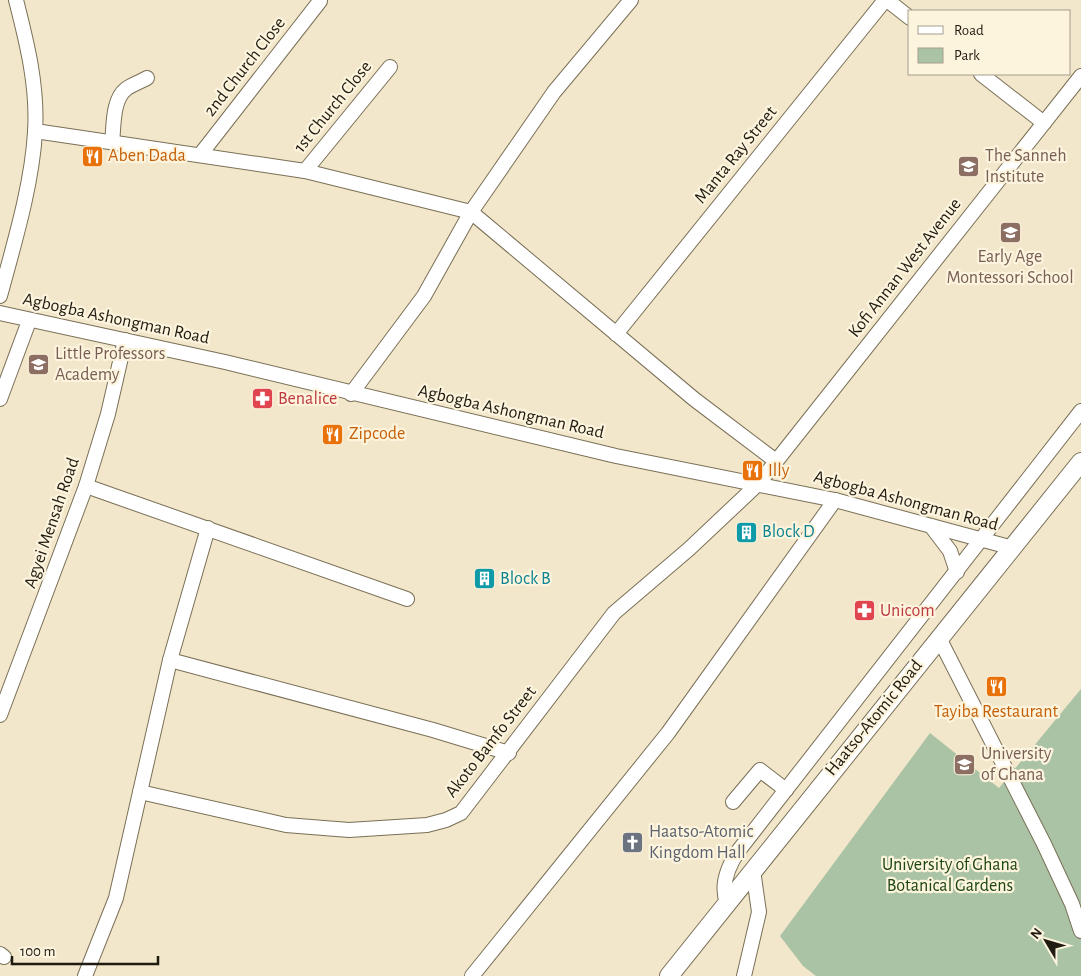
<svg xmlns="http://www.w3.org/2000/svg" width="1081" height="976" viewBox="0 0 1081 976" font-family="'Alegreya Sans',sans-serif">
<style>
.green{fill:#aac3a4}
.lines{fill:none;stroke-linecap:round;stroke-linejoin:round}
.minor-casing{stroke:#7a7057;stroke-width:16}
.major-casing{stroke:#7a7057;stroke-width:20}
.minor{stroke:#fff;stroke-width:14}
.major{stroke:#fff;stroke-width:18}
.labels{text-anchor:middle;dominant-baseline:central;stroke-width:4.5;stroke-linejoin:round;paint-order:stroke}
.street-label{font-size:18px;fill:#1f1b11;stroke:#fdf4de}
.food-label{font-size:18px;fill:#c56008;stroke:#fdf4de;text-anchor:start}
.education-label{font-size:18px;fill:#785e54;stroke:#fdf4de;text-anchor:start}
.health-label{font-size:18px;fill:#be3a42;stroke:#fdf4de;text-anchor:start}
.culture-label{font-size:18px;fill:#0d838f;stroke:#fdf4de;text-anchor:start}
.worship-label{font-size:18px;fill:#5b616d;stroke:#fdf4de;text-anchor:start}
.park-label{font-size:18px;fill:#1d4511;stroke:#fdf4de}
</style>
<rect width="100%" height="100%" fill="#f2e6cb"/>
<polygon class="green" points="1081,689 1081,976 816,976 803,966 780,936 930,733 999,788"/>
<g class="lines">
<defs>
<g id="minor">
<polyline points="887,0 910,18"/>
<polyline points="981,74 1044,123"/>
<polyline points="35,131 305,171 471,212 694,399 776,461"/>
<path d="M112,142c2,-15 0,-42 14,-53 5,-4 14,-7 21,-11"/>
<polyline points="200,155 320,1"/>
<polyline points="305,171 390,67"/>
<path d="M0,296c14,-52 32,-111 35,-164 3,-45 -8,-89 -19,-132"/>
<polyline points="0,313 225,362 616,456 835,500 1013,548"/>
<polyline points="616,334 885,0"/>
<polyline points="351,394 424,296 471,212 554,92 631,0"/>
<polyline points="0,399 29,321"/>
<polyline points="86,486 407,599"/>
<polyline points="931,526 950,551 957,572"/>
<polyline points="939,638 1044,844 1072,904 1081,931"/>
<polyline points="170,660 433,730 509,753"/>
<polyline points="0,715 86,486 108,414 125,340"/>
<polyline points="140,792 286,825 349,830 427,825 446,820 461,813 614,613 689,549 759,483 1081,76"/>
<polyline points="733,802 760,770 786,790"/>
<path d="M727,903c-7,-19 1,-37 12,-53l342,-439"/>
<polyline points="0,954 4,957"/>
<polyline points="85,976 116,898 170,660 208,528"/>
<polyline points="472,976 668,733 835,500"/>
<polyline points="744,976 759,912 753,870"/>
</g>
<polyline id="major" points="669,976 1081,462"/>
</defs>
<use href="#minor" class="minor-casing"/>
<use href="#major" class="major-casing"/>
<use href="#minor" class="minor"/>
<use href="#major" class="major"/>
</g>
<defs>
<symbol id="restaurant-square" viewBox="-11 -11 22 22"><rect x="-9" y="-9" width="18" height="18" rx="4" fill="#e8710a" stroke="#fdf4de"/><path d="M-5-6h1v4h1v-4h1v4h1v-4h1v5L-1.5 .5V6h-2V.5L-5-1ZM5-6V6H3V1.5H1.5Q1.5-4 5-6Z" fill="#fff"/></symbol>
<symbol id="school-square" viewBox="-11 -11 22 22"><rect x="-9" y="-9" width="18" height="18" rx="4" fill="#8d6e63" stroke="#fdf4de"/><path d="M0-5L7-2L0 1L-7-2ZM-4 1L0 2.5L4 1V4Q0 6-4 4Z" fill="#fff"/></symbol>
<symbol id="pharmacy-square" viewBox="-11 -11 22 22"><rect x="-9" y="-9" width="18" height="18" rx="4" fill="#e0444e" stroke="#fdf4de"/><path d="M-2-6h4v4h4v4h-4v4h-4v-4h-4v-4h4Z" fill="#fff"/></symbol>
<symbol id="building-square" viewBox="-11 -11 22 22"><rect x="-9" y="-9" width="18" height="18" rx="4" fill="#0f9aa8" stroke="#fdf4de"/><path d="M-4-6H4V6H1V3H-1V6H-4ZM-2.5-4.3h1.7v1.8h-1.7ZM.8-4.3h1.7v1.8H.8ZM-2.5-1h1.7V.8h-1.7ZM.8-1h1.7V.8H.8Z" fill="#fff"/></symbol>
<symbol id="university-square" viewBox="-11 -11 22 22"><rect x="-9" y="-9" width="18" height="18" rx="4" fill="#8d6e63" stroke="#fdf4de"/><path d="M0-5L7-2L0 1L-7-2ZM-4 1L0 2.5L4 1V4Q0 6-4 4Z" fill="#fff"/></symbol>
<symbol id="church-square" viewBox="-11 -11 22 22"><rect x="-9" y="-9" width="18" height="18" rx="4" fill="#6b7280" stroke="#fdf4de"/><path d="M-1.2-6h2.4v3.5h3.3v2.4h-3.3V6h-2.4V-.1h-3.3v-2.4h3.3Z" fill="#fff"/></symbol>
</defs>
<g fill-rule="evenodd">
<use href="#restaurant-square" x="80" y="144" width="25" height="25"/>
<use href="#school-square" x="956" y="154" width="25" height="25"/>
<use href="#school-square" x="998" y="220" width="25" height="25"/>
<use href="#school-square" x="26" y="352" width="25" height="25"/>
<use href="#pharmacy-square" x="250" y="386" width="25" height="25"/>
<use href="#restaurant-square" x="320" y="422" width="25" height="25"/>
<use href="#restaurant-square" x="740" y="458" width="25" height="25"/>
<use href="#building-square" x="734" y="520" width="25" height="25"/>
<use href="#building-square" x="472" y="566" width="25" height="25"/>
<use href="#pharmacy-square" x="852" y="598" width="25" height="25"/>
<use href="#restaurant-square" x="984" y="674" width="25" height="25"/>
<use href="#university-square" x="952" y="752" width="25" height="25"/>
<use href="#church-square" x="620" y="830" width="25" height="25"/>
</g>
<g class="labels">
<g class="street-label">
<text transform="translate(245 67) rotate(-52)">2nd Church Close</text>
<text transform="translate(333 107) rotate(-51)">1st Church Close</text>
<text transform="translate(736 155) rotate(-51)">Manta Ray Street</text>
<text transform="translate(905 268) rotate(-52)">Kofi Annan West Avenue</text>
<text transform="translate(116 319) rotate(12)">Agbogba Ashongman Road</text>
<text transform="translate(511 412) rotate(13)">Agbogba Ashongman Road</text>
<text transform="translate(906 501) rotate(15)">Agbogba Ashongman Road</text>
<text transform="translate(52 523) rotate(-71)">Agyei Mensah Road</text>
<text transform="translate(874 718) rotate(-51)">Haatso-Atomic Road</text>
<text transform="translate(491 742) rotate(-52)">Akoto Bamfo Street</text>
</g>
<g class="food-label">
<text x="108" y="156">Aben Dada</text>
<text x="349" y="434">Zipcode</text>
<text x="768" y="471">Illy</text>
<text x="996" y="712" text-anchor="middle">Tayiba Restaurant</text>
</g>
<g class="education-label">
<text x="985" y="156">The Sanneh<tspan x="985" dy="21">Institute</tspan></text>
<text x="1010" y="257" text-anchor="middle">Early Age<tspan x="1010" dy="21">Montessori School</tspan></text>
<text x="55" y="354">Little Professors<tspan x="55" dy="21">Academy</tspan></text>
<text x="981" y="754">University<tspan x="981" dy="21">of Ghana</tspan></text>
</g>
<g class="health-label">
<text x="278" y="399">Benalice</text>
<text x="880" y="611">Unicom</text>
</g>
<g class="culture-label">
<text x="762" y="532">Block D</text>
<text x="500" y="579">Block B</text>
</g>
<g class="worship-label">
<text x="649" y="832">Haatso-Atomic<tspan x="649" dy="21">Kingdom Hall</tspan></text>
</g>
<g class="park-label">
<text x="950" y="865">University of Ghana<tspan x="950" dy="21">Botanical Gardens</tspan></text>
</g>
</g>
<rect x="908" y="10" width="162" height="65" fill="#fdf4de" stroke="#a49d8c"/>
<rect x="918" y="26" width="25" height="8" fill="#ffffff" stroke="#a49d8c"/>
<text x="954" y="35" font-size="15" fill="#1f1b11">Road</text>
<rect x="918" y="48" width="25" height="15" fill="#aac3a4" stroke="#a49d8c"/>
<text x="954" y="60" font-size="15" fill="#1f1b11">Park</text>
<g transform="translate(1046 941) rotate(308)" stroke="#fdf4de" stroke-width="4" paint-order="stroke">
<path d="M0-4L9 19L0 12L-9 19Z" fill="#1f1b11"/>
<text y="-8" font-size="14" font-weight="bold" text-anchor="middle" fill="#1f1b11">N</text>
</g>
<path d="M12 956v8h146v-8" fill="none" stroke="#1f1b11" stroke-width="2.5"/>
<text x="20" y="956" font-size="15" fill="#1f1b11" stroke="#fdf4de" stroke-width="4" paint-order="stroke">100 m</text>
</svg>
